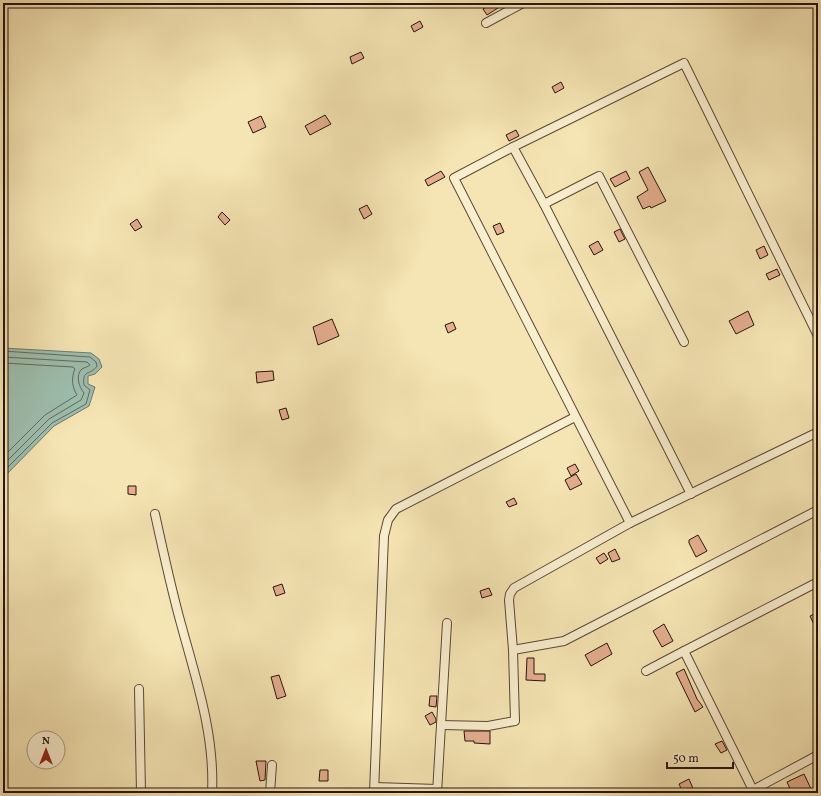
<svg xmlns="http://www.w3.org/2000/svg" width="821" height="796" viewBox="0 0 821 796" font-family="Vollkorn,serif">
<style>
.water{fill:#9dbfaf;stroke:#6d7a6d}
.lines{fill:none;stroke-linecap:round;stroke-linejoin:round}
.shore{stroke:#62695c;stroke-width:1}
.building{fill:#e4ae8f;stroke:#26130a}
.street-casing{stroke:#5a4834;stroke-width:10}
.street{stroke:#f9eece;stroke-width:8}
</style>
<rect width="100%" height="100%" fill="#f6e5b4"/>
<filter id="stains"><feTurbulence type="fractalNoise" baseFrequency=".005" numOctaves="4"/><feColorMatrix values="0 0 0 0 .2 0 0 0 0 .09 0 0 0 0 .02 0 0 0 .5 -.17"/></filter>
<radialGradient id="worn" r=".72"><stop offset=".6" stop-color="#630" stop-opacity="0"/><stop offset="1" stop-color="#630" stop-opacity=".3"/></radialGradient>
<polygon class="water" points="3,348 91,353 99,359 102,367 95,374 88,376 88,384 95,387 89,406 54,426 3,478"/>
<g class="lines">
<g class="shore">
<path d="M3,351l87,6 6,5 1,4c-7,10 -15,3 -13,19l6,5 -4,14 -34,19 -49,49"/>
<path d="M3,357l84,5 3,3c-2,2 -5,2 -8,4 -7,6 -3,18 2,24l-3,7 -32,19 -46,46"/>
<path d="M3,363l70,4 2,2c-4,9 -3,18 2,26l-32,20 -42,42"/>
</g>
</g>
<g class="building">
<polygon points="492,3 495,3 498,8 487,15 483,9"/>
<polygon points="420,21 423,27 414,32 411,26"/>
<polygon points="361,52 364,58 352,64 350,57"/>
<polygon points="561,82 564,88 555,93 552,87"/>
<polygon points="325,115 331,124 310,135 305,126"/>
<polygon points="261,116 266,127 253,133 248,122"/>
<polygon points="516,130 519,136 509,141 506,135"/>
<polygon points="648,167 666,201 651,208 650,206 643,209 637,197 648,190 639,172"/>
<polygon points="441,171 445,177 428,186 425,180"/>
<polygon points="626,171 630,179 615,187 610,179"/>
<polygon points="367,205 372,214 364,219 359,209"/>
<polygon points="222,212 230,220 225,225 218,217"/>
<polygon points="137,219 142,227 135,231 130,224"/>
<polygon points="500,223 504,232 497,235 493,226"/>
<polygon points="620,229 625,239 619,242 614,232"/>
<polygon points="598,241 603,250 594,255 589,246"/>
<polygon points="764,246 768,255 760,259 756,250"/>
<polygon points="777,269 780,275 769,280 766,274"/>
<polygon points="748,311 754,325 736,334 729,321"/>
<polygon points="332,319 339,336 318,345 313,327"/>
<polygon points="453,322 456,329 448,333 445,325"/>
<polygon points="273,371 274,380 257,383 256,372"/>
<polygon points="286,408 289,418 282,420 279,410"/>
<polygon points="575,464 579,471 571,476 567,468"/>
<polygon points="576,474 582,484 570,490 565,480"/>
<polygon points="128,486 136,486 136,495 128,494"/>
<polygon points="514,498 517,504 509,507 506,502"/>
<polygon points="698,535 707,551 696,557 689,543 689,540"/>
<polygon points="615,549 620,559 612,562 608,553"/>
<polygon points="604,553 608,559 600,564 596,558"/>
<polygon points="282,584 285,593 276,596 273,587"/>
<polygon points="489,588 492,595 482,598 480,591"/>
<polygon points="818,612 818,633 810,616"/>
<polygon points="664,624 673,641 662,647 653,631"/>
<polygon points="607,643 612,654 591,666 585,655"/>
<polygon points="527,658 534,658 534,674 545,674 545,681 526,680"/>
<polygon points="684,669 697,699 703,707 695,712 676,673"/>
<polygon points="279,675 286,696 277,699 271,677"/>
<polygon points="430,696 437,696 436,707 429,706"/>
<polygon points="432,712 436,719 436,722 430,725 425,716"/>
<polygon points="464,731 490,731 490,744 474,743 474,741 465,741"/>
<polygon points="722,741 727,750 721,753 715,744"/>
<polygon points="256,761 266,761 265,780 260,781"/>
<polygon points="320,770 328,770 328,781 319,781"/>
<polygon points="804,774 813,793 792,793 787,782"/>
<polygon points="689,779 695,793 683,793 679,784"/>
</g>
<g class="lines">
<defs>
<g id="street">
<polyline points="486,23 523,3"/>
<polyline points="513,147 544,204 691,494"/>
<polyline points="544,204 599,176 684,342"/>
<path d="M155,514c8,37 16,74 26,110 15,55 34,111 31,169"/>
<polyline points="630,523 454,178 513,147 684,63 818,336"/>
<polyline points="513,650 564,641 818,510"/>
<polyline points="646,671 684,651"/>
<polyline points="139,689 141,793"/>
<polyline points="441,725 488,726 515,721 513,650 509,600 510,594 514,588 630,523 818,432"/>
<polyline points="375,787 437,789"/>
<polyline points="753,790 684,651 818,582"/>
<polyline points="270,793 272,765"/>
<polyline points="374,793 384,536 388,520 396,509 575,417"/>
<polyline points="437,793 447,623"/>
<polyline points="754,793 753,790 818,755"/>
</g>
</defs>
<use href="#street" class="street-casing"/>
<use href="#street" class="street"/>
</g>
<rect width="821" height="796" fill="none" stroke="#f6e5b4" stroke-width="16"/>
<rect x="4" y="4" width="813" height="788" fill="none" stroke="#26130a" stroke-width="2"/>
<rect x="8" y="8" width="805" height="780" fill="none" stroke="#26130a"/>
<g transform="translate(46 750)"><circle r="19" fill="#f9eece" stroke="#a59680"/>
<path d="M0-3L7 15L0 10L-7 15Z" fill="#8f2418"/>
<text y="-6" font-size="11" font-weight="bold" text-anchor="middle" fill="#26130a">N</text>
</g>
<path d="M667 762v6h66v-6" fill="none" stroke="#26130a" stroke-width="2"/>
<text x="673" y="762" font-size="12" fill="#26130a" stroke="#f9eece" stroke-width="3" paint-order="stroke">50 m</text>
<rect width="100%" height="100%" filter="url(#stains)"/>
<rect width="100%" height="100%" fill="url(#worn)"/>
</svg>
